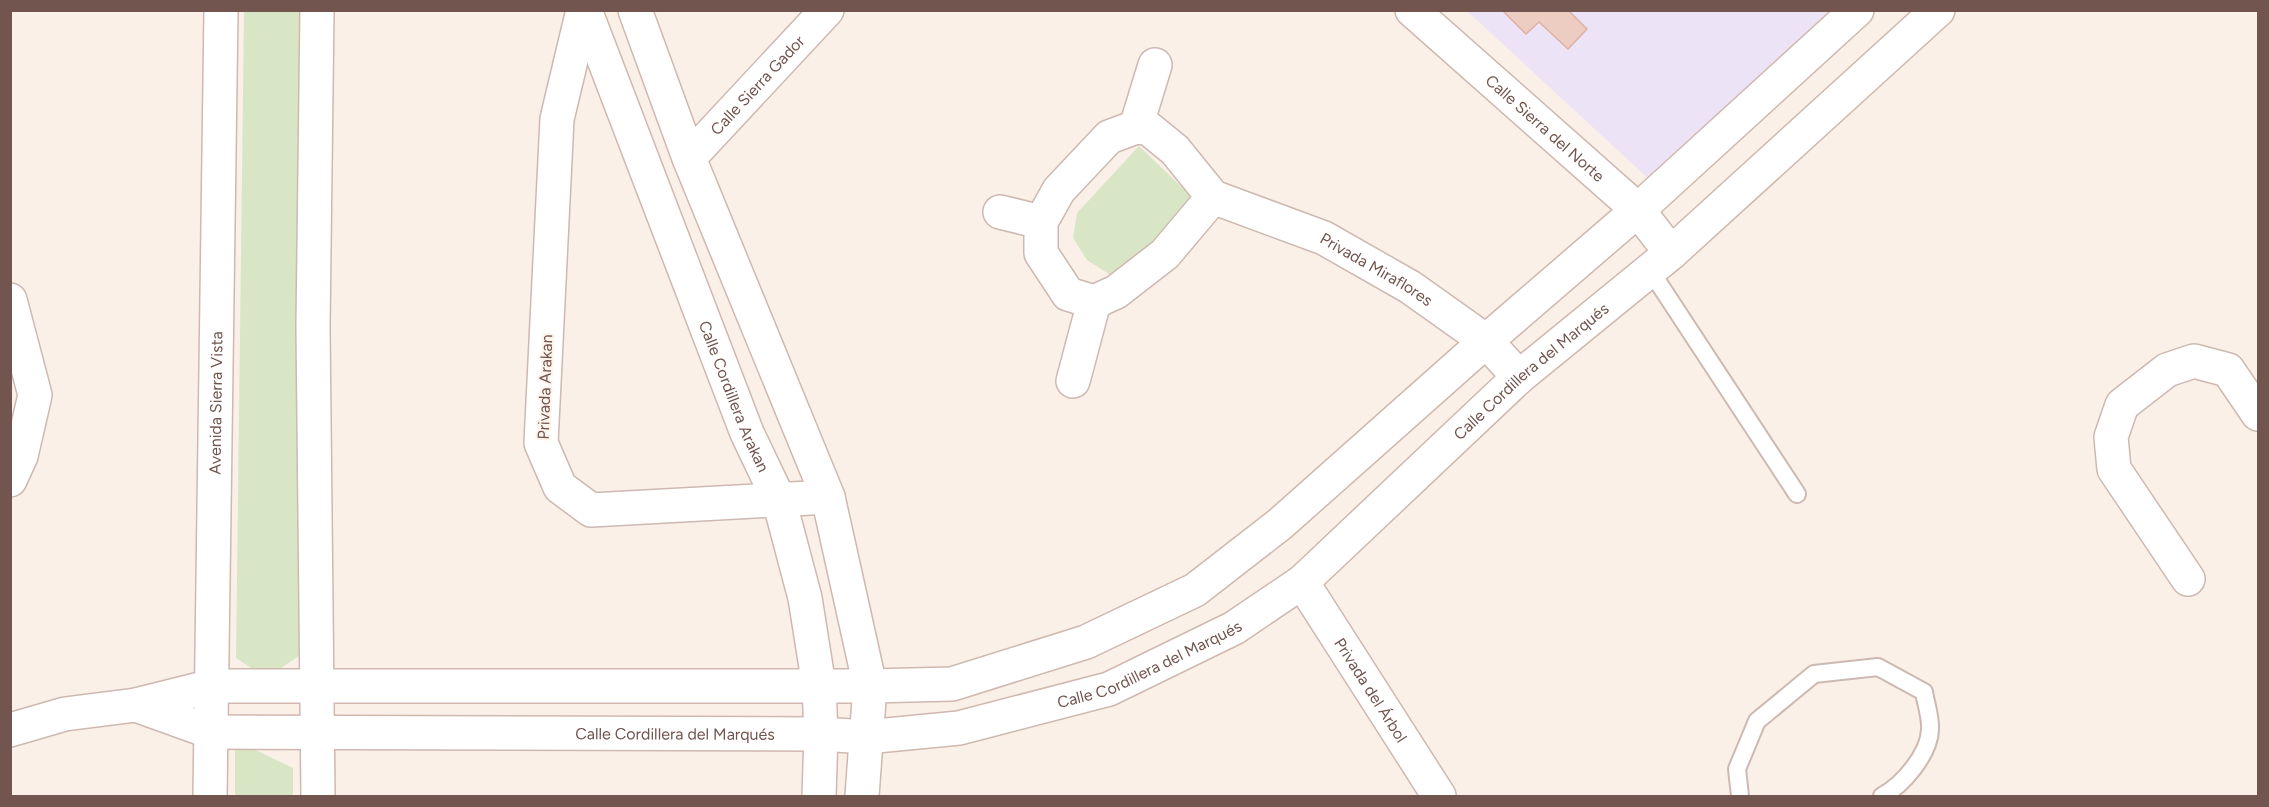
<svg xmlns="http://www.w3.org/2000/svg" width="2269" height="807" viewBox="0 0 2269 807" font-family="Figtree,sans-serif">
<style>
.education{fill:#ede3f6}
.green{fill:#d8e6c6}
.building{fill:#edccc1;stroke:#deb1a3;stroke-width:1.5}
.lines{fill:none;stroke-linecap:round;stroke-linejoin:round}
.lane-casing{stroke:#cdb9b1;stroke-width:20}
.street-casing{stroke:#cdb9b1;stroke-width:36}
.secondary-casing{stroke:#cfb8ae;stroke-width:36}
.lane{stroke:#fff;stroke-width:16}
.street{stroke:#fff;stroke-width:33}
.secondary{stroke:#fff;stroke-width:33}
.labels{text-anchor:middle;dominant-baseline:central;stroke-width:4.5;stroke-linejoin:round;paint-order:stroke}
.street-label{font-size:16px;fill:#71554e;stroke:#fdf4ec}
</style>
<rect width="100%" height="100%" fill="#faf0e7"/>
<polygon class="education" points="1467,11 1833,11 1652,182"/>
<g class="green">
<polygon points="244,11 303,11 299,656 266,678 236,658"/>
<polygon points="1139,146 1193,198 1178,230 1112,276 1087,260 1073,238 1077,213"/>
<polygon points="235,740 293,768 293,796 235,796"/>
</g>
<polygon class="building" points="1502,10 1568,10 1587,29 1568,49 1539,22 1526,34"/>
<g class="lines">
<defs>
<g id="lane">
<polyline points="1650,270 1797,494"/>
<path d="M1740,796l-3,-27 20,-48 57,-47 64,-7 46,25c2,12 7,26 6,38 -1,24 -27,55 -48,66"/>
</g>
<g id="street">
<polyline points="583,10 557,119 541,443 560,487 591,510 828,497"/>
<path id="s1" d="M1412,10l226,200 33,43"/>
<polyline points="1136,127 1155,65"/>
<path id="s2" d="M689,158l138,-148"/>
<path id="s3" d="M1213,197l-48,57 -49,38 -22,10 -26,-8 -27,-41v-31l18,-32 50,-53 27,-10 12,1 27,22 38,47 111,41 86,49 76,54 33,36"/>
<polyline points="1000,212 1041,222"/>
<polyline points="10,300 35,395 21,456 10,480"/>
<polyline points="1073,381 1094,302"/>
<polyline points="2188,579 2114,469 2111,437 2122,405 2167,370 2194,361 2228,370 2258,414"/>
<path id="s4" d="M1302,582l137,214"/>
<polyline points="136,705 211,732"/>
<polyline points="10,730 65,714 136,705 212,686"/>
</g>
<g id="secondary">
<polyline points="317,10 313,327 318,796"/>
<path id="s5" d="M585,10l162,423 32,67 26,98 14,88 2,48 -2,62"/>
<polyline points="635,10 689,158 828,497 870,686 862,796"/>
<polyline points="212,686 870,686 952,684 1086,642 1195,590 1280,524 1486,341 1638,210 1857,10"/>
<path id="s6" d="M211,732l610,2 45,3 93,-9 150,-39 125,-61 68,-46 217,-205 152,-124 267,-243"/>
<path id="s7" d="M210,796l11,-786"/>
</g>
</defs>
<use href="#lane" class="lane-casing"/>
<use href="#street" class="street-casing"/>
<use href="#secondary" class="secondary-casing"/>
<use href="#lane" class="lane"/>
<use href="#street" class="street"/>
<use href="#secondary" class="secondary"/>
</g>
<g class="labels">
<g class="street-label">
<text stroke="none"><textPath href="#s2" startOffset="100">Calle Sierra Gador</textPath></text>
<text stroke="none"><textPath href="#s1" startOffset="178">Calle Sierra del Norte</textPath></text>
<text stroke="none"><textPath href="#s3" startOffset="693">Privada Miraflores</textPath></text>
<text stroke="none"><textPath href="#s6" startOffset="1436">Calle Cordillera del Marqués</textPath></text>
<text transform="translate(545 387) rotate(-88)">Privada Arakan</text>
<text stroke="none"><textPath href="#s5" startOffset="414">Calle Cordillera Arakan</textPath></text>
<text stroke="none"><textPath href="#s7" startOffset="393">Avenida Sierra Vista</textPath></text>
<text stroke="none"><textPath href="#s6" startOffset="950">Calle Cordillera del Marqués</textPath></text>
<text stroke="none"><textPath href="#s4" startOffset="128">Privada del Árbol</textPath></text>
<text stroke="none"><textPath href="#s6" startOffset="464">Calle Cordillera del Marqués</textPath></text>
</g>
</g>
<rect width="2269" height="807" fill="none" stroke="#71554e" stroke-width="24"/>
</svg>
